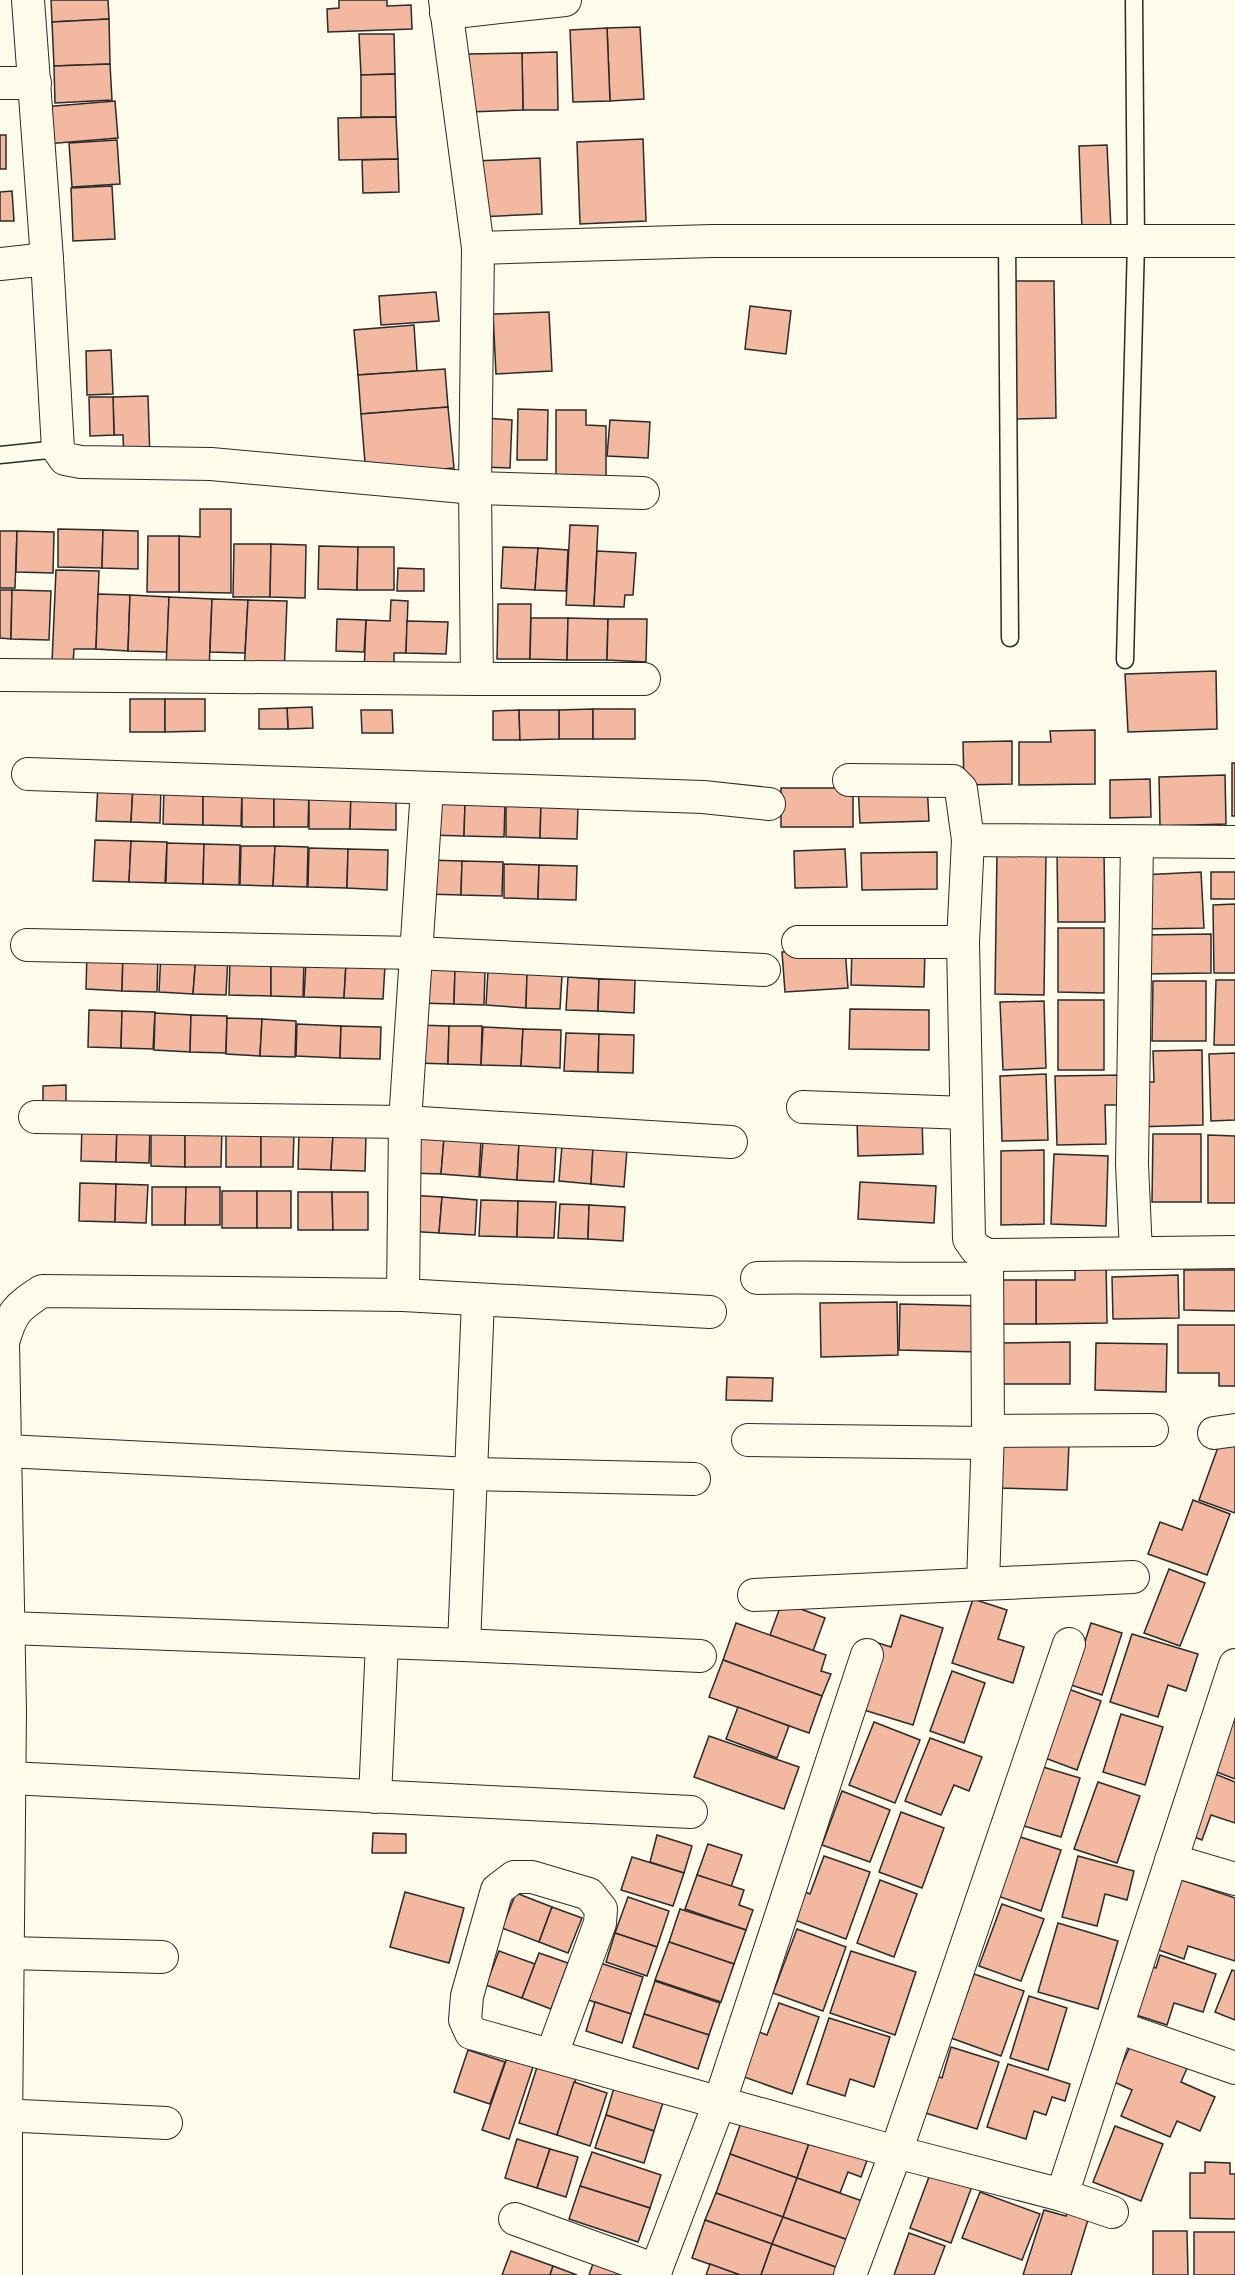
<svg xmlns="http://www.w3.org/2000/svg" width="1235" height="2275" viewBox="0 0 1235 2275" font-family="'Exo 2',sans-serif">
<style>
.building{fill:#f2b8a0;stroke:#2b2b2b;stroke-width:1.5}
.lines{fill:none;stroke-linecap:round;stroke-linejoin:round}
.service-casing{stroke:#2b2b2b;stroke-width:19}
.minor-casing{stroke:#2b2b2b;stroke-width:34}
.service{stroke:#fdfbea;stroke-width:16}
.minor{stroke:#fdfbea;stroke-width:32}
</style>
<rect width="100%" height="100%" fill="#fdfbea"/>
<g class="building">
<polygon points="51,0 108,0 109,19 52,22"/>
<polygon points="339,0 387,0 387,6 411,5 412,29 328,32 327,9 339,8"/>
<polygon points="109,19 110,64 54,66 52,22"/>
<polygon points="640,27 644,99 610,101 607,28"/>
<polygon points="607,28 610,101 573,102 570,30"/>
<polygon points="359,34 394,34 395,74 361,75"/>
<polygon points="557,52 558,110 523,110 522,53"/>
<polygon points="522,53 523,110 469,112 467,54"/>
<polygon points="110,64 112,100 55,103 54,66"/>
<polygon points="395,74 396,117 361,117 361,75"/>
<polygon points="115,101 118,138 46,144 43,107"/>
<polygon points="396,117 398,159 339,160 338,118"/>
<rect x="0" y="135" width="6" height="34"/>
<polygon points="643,139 646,221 580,224 577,142"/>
<polygon points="117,140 120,184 72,187 69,143"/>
<polygon points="1107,145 1111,230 1082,231 1079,146"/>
<polygon points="540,158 542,214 478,217 475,161"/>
<polygon points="398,159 399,192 363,193 362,160"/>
<polygon points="112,186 115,239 73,241 71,188"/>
<polygon points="12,191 14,221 0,221 0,192"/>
<polygon points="1010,281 1054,281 1056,418 1012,419"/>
<polygon points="436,292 439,321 381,325 379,296"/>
<polygon points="750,306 791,311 786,354 745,349"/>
<polygon points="549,312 552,371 496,374 493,314"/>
<polygon points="414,325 417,371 358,375 354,330"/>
<polygon points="111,350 113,394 87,395 86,351"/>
<polygon points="445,369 448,407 361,414 358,375"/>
<polygon points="148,396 150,460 124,461 123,435 114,435 113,397"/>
<polygon points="89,397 113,397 114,435 90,436"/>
<polygon points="448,407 454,468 366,475 361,414"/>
<polygon points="518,409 548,410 547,460 517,460"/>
<polygon points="556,410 586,410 586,425 606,426 606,489 556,488"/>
<polygon points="484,418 512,420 510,468 482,467"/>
<polygon points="610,420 650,422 648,458 607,456"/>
<polygon points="200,509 231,509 231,593 179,592 179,536 200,537"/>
<polygon points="570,525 598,526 594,606 566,605"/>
<polygon points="58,529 103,530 102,568 58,567"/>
<polygon points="103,530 138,531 138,569 102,568"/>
<polygon points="0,531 17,531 15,588 0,588"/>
<polygon points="17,531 54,532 53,573 16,572"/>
<polygon points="148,536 179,536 179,592 147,592"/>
<polygon points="234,544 271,544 270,597 233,597"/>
<polygon points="271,544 306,545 305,598 270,597"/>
<polygon points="319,546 358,547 357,590 318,589"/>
<polygon points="358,547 394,547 394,590 357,590"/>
<polygon points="503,547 538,548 535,590 501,588"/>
<polygon points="538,548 568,550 566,591 535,590"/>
<polygon points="597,551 636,553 633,595 625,595 624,607 594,606"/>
<polygon points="398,568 424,569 424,591 397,591"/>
<polygon points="56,570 99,571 96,649 74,649 73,664 52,663"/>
<polygon points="0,590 12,590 11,639 0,638"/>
<polygon points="12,590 51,591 49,640 11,639"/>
<polygon points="98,594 130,595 128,651 96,649"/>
<polygon points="130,595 169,597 167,652 128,651"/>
<polygon points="169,597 212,599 209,670 166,668"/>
<polygon points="212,599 248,600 245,653 210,652"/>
<polygon points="248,600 287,601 284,675 244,674"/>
<polygon points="391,600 408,601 406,653 394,653 394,676 364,675 366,620 390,621"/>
<polygon points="498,604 531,604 530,659 497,659"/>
<polygon points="531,618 568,618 567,660 530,659"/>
<polygon points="568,618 608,619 607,660 567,660"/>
<polygon points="337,619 366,620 364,652 336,651"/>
<polygon points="608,619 647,619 646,662 607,660"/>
<polygon points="407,621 448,622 446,654 406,653"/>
<polygon points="1216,671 1217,729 1128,732 1125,674"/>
<rect x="130" y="699" width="35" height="33"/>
<polygon points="165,699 205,699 205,731 165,732"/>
<polygon points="312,707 313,728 288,729 287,708"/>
<polygon points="287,708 288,729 259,729 259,709"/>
<polygon points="593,709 593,739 559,739 559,710"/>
<rect x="593" y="709" width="42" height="30"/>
<polygon points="361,710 392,710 393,733 362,733"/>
<polygon points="519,710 520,740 493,740 493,711"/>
<polygon points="519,710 559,710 559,739 520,740"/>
<polygon points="1095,730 1095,784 1019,785 1019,742 1051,742 1050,731"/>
<polygon points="1012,741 1012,784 964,785 963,742"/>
<rect x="1232" y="763" width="3" height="53"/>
<polygon points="1225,775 1226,824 1160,826 1159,777"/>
<polygon points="1150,779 1151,817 1110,818 1110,780"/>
<polygon points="927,783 929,821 860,823 858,786"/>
<polygon points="98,784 133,786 131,822 96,821"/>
<polygon points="133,786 161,787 160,823 131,822"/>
<polygon points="164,788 203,788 203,825 163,824"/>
<polygon points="203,788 242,789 241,826 203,825"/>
<rect x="781" y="788" width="72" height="39"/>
<rect x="242" y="791" width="32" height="36"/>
<polygon points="274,791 309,791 308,827 274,827"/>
<polygon points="309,792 351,793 350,829 309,829"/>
<polygon points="351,793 396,794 396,830 350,829"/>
<polygon points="429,801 465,803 464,836 429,835"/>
<polygon points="465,803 505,804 504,837 464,836"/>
<polygon points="506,804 541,804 540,838 506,837"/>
<polygon points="541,804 578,806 577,839 540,838"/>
<polygon points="95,840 131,841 129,882 93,881"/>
<polygon points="131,841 167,842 165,883 129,882"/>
<polygon points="167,843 204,844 203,884 166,883"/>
<polygon points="204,844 240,845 239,885 203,884"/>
<polygon points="241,846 275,846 273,886 240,885"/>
<polygon points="275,846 308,847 307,887 273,886"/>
<polygon points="309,848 348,849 347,888 308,887"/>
<polygon points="348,849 388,850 387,890 347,888"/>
<polygon points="845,849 847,887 795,888 794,851"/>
<polygon points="937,852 937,889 862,890 861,853"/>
<polygon points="997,852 1046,853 1044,995 995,994"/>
<polygon points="1104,852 1105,922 1058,922 1057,853"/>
<polygon points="426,860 462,861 461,895 425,894"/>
<polygon points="462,861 503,862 502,896 461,895"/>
<polygon points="504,864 539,865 538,899 504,898"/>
<polygon points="539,865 577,866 576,900 538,899"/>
<polygon points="1201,872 1204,928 1142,929 1140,875"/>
<rect x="1211" y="872" width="24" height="27"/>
<polygon points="1235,904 1235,973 1214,973 1213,905"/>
<polygon points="1058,928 1104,928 1104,993 1058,992"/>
<polygon points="1211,934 1211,973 1142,974 1142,935"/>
<polygon points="852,947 925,949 924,987 851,985"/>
<polygon points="845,948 848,988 785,992 782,952"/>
<polygon points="87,952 123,953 122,991 86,989"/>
<polygon points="123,953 158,954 157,992 122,991"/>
<polygon points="161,953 196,955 193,994 159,992"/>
<polygon points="196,955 228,956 226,995 193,994"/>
<polygon points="230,959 271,960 271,996 229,995"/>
<polygon points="271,960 304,961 303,997 271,996"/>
<polygon points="306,962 346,964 344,998 304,997"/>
<polygon points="346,964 385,965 383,999 344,998"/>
<polygon points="418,968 455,969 454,1004 417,1003"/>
<polygon points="455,969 485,970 484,1005 454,1004"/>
<polygon points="488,971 527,973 526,1008 486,1005"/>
<polygon points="527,973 562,975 560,1009 526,1008"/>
<polygon points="568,977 599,979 598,1011 566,1010"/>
<polygon points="599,979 635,980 634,1013 598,1011"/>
<polygon points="1216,980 1235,980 1235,1045 1214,1045"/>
<polygon points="1153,981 1206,981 1206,1041 1152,1041"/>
<rect x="1058" y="1000" width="46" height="70"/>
<polygon points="1044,1001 1046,1068 1003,1070 1000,1002"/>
<polygon points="850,1009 929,1010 929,1050 849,1049"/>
<polygon points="89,1010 122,1011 121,1048 88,1047"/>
<polygon points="122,1011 155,1012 153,1049 121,1048"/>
<polygon points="155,1013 191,1015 190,1052 154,1050"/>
<polygon points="191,1015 227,1016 226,1053 190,1052"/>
<polygon points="227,1018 262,1019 260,1056 226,1054"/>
<polygon points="262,1019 296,1021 295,1057 260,1056"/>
<polygon points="297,1024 341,1026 340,1058 296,1056"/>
<polygon points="417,1025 449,1026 448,1064 416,1063"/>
<polygon points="341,1026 381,1027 380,1059 340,1058"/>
<polygon points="449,1026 482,1026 481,1065 448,1064"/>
<polygon points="483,1027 523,1029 521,1066 481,1065"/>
<polygon points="523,1029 561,1030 560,1068 521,1066"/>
<polygon points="566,1033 599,1034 598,1072 564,1071"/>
<polygon points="599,1034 634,1035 633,1073 598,1072"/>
<polygon points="1202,1050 1203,1125 1134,1127 1134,1082 1154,1082 1153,1051"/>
<polygon points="1235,1053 1235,1120 1211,1121 1209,1054"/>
<polygon points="1046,1074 1048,1140 1002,1141 1000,1076"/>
<polygon points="1124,1075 1125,1105 1105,1105 1106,1144 1057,1145 1055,1076"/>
<polygon points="66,1085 66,1105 43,1106 43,1086"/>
<polygon points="922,1118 923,1154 858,1156 857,1120"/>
<polygon points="82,1124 117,1125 116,1162 81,1161"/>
<polygon points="117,1125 150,1126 149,1163 116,1162"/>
<polygon points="151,1127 185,1127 185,1167 151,1166"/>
<polygon points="185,1127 222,1127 221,1167 185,1167"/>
<polygon points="226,1130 261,1131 261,1167 226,1167"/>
<polygon points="261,1131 294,1131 293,1167 261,1167"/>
<polygon points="299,1133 333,1134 331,1170 298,1169"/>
<polygon points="333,1134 366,1135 365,1171 331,1170"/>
<polygon points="1153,1134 1201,1134 1201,1202 1152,1202"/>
<polygon points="1208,1135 1235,1136 1235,1203 1208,1203"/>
<polygon points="412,1136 444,1138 441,1174 409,1173"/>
<polygon points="444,1138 481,1140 479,1177 441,1174"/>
<polygon points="483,1141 519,1143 517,1180 480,1177"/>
<polygon points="519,1143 556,1145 554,1182 517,1180"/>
<polygon points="562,1145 593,1147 591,1184 559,1181"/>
<polygon points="593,1147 627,1150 624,1187 591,1184"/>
<polygon points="1044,1150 1044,1224 1001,1225 1001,1151"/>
<polygon points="1054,1154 1108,1156 1106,1226 1051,1224"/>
<polygon points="860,1182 936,1186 934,1223 858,1219"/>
<polygon points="80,1183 116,1184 115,1222 79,1221"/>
<polygon points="116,1184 148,1185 146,1223 115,1222"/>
<polygon points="152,1187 186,1187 185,1225 152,1225"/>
<polygon points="186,1187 220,1187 220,1225 185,1225"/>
<rect x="222" y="1191" width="35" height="37"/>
<rect x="257" y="1191" width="34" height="37"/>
<polygon points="298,1192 332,1192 333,1230 298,1230"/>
<polygon points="332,1192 368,1192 368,1230 333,1230"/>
<polygon points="407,1195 442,1197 439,1233 406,1231"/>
<polygon points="442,1197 477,1200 475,1235 439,1233"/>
<polygon points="481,1200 518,1201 517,1237 479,1236"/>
<polygon points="518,1201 556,1202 554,1238 517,1237"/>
<polygon points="560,1204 589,1205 588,1239 558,1238"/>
<polygon points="589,1205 625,1207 623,1241 588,1239"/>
<polygon points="1075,1258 1106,1258 1107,1323 1036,1324 1036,1280 1075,1280"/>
<polygon points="1184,1270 1235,1270 1235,1311 1184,1310"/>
<polygon points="1178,1275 1179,1318 1113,1319 1112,1277"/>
<polygon points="994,1280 1036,1280 1036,1324 995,1324"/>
<polygon points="897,1302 898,1355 821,1357 820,1303"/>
<polygon points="900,1304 982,1306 981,1352 899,1350"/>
<polygon points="1178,1325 1235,1325 1235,1386 1219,1386 1219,1373 1178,1373"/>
<polygon points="1070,1342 1070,1384 996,1384 996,1343"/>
<polygon points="1096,1343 1167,1344 1166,1392 1095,1390"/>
<polygon points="727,1377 773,1378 772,1401 726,1400"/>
<polygon points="1221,1439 1235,1444 1235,1513 1199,1500"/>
<polygon points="997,1441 1069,1443 1067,1490 996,1488"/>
<polygon points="1193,1500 1230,1514 1207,1575 1148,1554 1160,1522 1182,1530"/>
<polygon points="1169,1569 1205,1583 1180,1646 1144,1633"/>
<polygon points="973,1599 1007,1610 998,1639 1024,1647 1013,1683 952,1663"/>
<polygon points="782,1602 825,1618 813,1651 770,1635"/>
<polygon points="901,1615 943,1628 913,1725 854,1707 875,1642 891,1647"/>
<polygon points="736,1623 826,1655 821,1671 831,1674 822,1696 723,1660"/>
<polygon points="1091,1623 1122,1633 1102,1695 1071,1685"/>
<polygon points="1132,1634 1198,1654 1186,1691 1168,1685 1158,1717 1110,1702"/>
<polygon points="723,1660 822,1696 809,1733 709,1697"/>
<polygon points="952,1671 985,1683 964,1743 930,1731"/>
<polygon points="1063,1687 1101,1701 1077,1770 1045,1758"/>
<polygon points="1235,1699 1235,1779 1209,1769"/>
<polygon points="738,1707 789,1726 777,1758 726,1739"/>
<polygon points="1121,1714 1163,1727 1145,1785 1103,1772"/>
<polygon points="874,1722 920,1740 895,1803 849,1785"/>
<polygon points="709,1736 799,1767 784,1809 694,1777"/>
<polygon points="930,1738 982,1757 969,1791 954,1785 941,1815 905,1801"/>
<polygon points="1043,1767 1080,1778 1061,1837 1024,1826"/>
<polygon points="1205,1770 1235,1782 1235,1823 1211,1815 1202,1840 1181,1832"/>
<polygon points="1098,1782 1140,1796 1117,1863 1074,1849"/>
<polygon points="842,1791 890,1810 870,1862 822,1845"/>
<polygon points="901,1812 944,1828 922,1888 879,1872"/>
<polygon points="373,1833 406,1834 406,1853 372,1853"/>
<polygon points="657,1835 692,1846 684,1873 650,1862"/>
<polygon points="1014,1835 1061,1850 1041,1911 995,1895"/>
<polygon points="708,1844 742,1855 731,1887 697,1875"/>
<polygon points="824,1856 870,1872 846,1939 784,1916 795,1888 810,1894"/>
<polygon points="1078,1856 1134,1871 1127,1900 1105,1894 1097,1926 1062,1917"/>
<polygon points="632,1857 684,1873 673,1906 621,1890"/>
<polygon points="697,1875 744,1890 739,1905 753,1910 746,1930 685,1909"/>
<polygon points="1179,1879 1235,1898 1235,1961 1188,1946 1184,1959 1156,1949"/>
<polygon points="880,1880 917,1894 894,1957 857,1943"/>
<polygon points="405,1892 464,1908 449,1963 390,1947"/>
<polygon points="516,1893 552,1907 539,1942 502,1928"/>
<polygon points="628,1897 669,1911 657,1947 615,1933"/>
<polygon points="1002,1904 1044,1919 1021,1981 979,1966"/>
<polygon points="552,1907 582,1918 568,1953 539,1942"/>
<polygon points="680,1909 746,1930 734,1964 669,1942"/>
<polygon points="1058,1923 1118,1941 1098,2009 1038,1992"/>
<polygon points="797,1929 846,1947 823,2011 773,1993"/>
<polygon points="615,1933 657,1947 647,1976 606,1962"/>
<polygon points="669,1942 734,1964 721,2002 655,1980"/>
<polygon points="499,1951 535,1964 522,1998 486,1985"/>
<polygon points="851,1951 916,1972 895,2035 830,2013"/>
<polygon points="539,1953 568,1963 551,2009 522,1998"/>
<polygon points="1160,1955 1216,1974 1203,2012 1174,2003 1167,2025 1130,2013 1147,1965 1156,1968"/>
<polygon points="588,1959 643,1977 631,2014 576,1996"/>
<polygon points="1232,1970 1235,1971 1235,2020 1215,2012"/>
<polygon points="974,1974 1024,1991 1001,2056 951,2038"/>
<polygon points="655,1981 720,2003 709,2035 644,2014"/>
<polygon points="1029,1996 1067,2008 1048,2070 1010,2058"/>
<polygon points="595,2002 631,2014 622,2043 586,2031"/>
<polygon points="779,2003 819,2017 792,2094 730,2072 746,2027 767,2035"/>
<polygon points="644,2014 709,2035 698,2069 633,2047"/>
<polygon points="829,2018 890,2037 874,2087 850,2079 845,2096 807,2084"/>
<polygon points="1132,2042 1188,2066 1181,2082 1215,2097 1200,2131 1177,2121 1170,2137 1121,2116 1132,2090 1114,2082"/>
<polygon points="511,2046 537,2055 509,2139 482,2130"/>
<polygon points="951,2047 999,2062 977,2129 919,2111 931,2074 942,2078"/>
<polygon points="468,2050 505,2062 490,2104 454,2092"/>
<polygon points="539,2061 581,2064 557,2135 519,2123"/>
<polygon points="1008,2064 1070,2084 1065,2101 1052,2097 1046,2115 1034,2111 1026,2139 987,2127"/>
<polygon points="616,2081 665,2096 654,2131 606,2115"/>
<polygon points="574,2082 607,2093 590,2146 557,2135"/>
<polygon points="745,2111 812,2135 797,2178 730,2154"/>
<polygon points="606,2115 654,2131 644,2163 595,2148"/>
<polygon points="1115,2126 1163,2144 1141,2201 1093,2182"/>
<polygon points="812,2135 869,2155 861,2177 848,2172 840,2193 797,2178"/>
<polygon points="517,2139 550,2149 537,2188 505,2178"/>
<polygon points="550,2149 578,2157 566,2197 537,2188"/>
<polygon points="592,2152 661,2175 650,2208 580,2186"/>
<polygon points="730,2154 797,2178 783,2217 716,2193"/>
<polygon points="1205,2162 1230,2163 1230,2174 1235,2174 1235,2219 1190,2218 1190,2173 1205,2173"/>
<polygon points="933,2166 974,2181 951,2243 910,2228"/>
<polygon points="797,2178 865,2202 851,2241 783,2217"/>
<polygon points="580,2186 650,2208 638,2242 569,2219"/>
<polygon points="980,2192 1040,2214 1022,2260 962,2238"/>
<polygon points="716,2193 783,2217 772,2244 705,2220"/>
<polygon points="1071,2203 1091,2210 1071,2275 1023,2275 1044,2210 1066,2216"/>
<polygon points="783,2217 851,2241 841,2269 772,2244"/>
<polygon points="705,2220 772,2244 761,2275 740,2275 692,2258"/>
<polygon points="1153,2231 1187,2231 1188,2275 1153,2275"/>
<rect x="1194" y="2232" width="41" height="43"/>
<polygon points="909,2233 945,2246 934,2275 894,2275"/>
<polygon points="772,2244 841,2269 839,2275 761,2275"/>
<polygon points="511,2251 553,2266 550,2275 502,2275"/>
<polygon points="595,2258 627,2275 589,2275"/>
<polygon points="710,2264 740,2275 706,2275"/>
<polygon points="553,2266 577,2275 550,2275"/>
</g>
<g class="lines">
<defs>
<g id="service">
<polyline points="1007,240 1010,638"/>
<polyline points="0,455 58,449"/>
<polyline points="1125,660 1136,243 1134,0"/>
</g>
<g id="minor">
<polyline points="28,0 47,259 58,449 65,459 81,462 211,464 475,488 643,493"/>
<polyline points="445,0 478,248 712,241 1235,241"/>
<polyline points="446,13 565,0"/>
<polyline points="0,83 35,83"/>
<polyline points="478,248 475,488 477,679 644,679"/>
<polyline points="0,264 47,259"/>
<polyline points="2,675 477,679"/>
<polyline points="28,774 703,797 769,804"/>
<polyline points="849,780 953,781 961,789 968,840 1235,842"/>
<polyline points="968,840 963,942 969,1239 976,1249 988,1255 1235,1252"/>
<polyline points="798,942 963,942"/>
<polyline points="27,945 416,953 764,970"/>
<polyline points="803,1107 966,1113"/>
<polyline points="35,1117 405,1122 731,1142"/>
<polyline points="1136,1253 1132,1164 1137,842"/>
<polyline points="987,1256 988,1431"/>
<path d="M757,1278c77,-2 153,3 230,0"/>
<polyline points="403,1295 405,1122 427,788"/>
<polyline points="1214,1433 1235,1430"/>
<polyline points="748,1440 987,1443"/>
<polyline points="6,1451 471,1474 694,1479"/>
<polyline points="983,1584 1133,1577"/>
<polyline points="754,1595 983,1584 988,1431 1152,1430"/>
<polyline points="9,1628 464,1645 478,1300"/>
<polyline points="464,1645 700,1656"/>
<polyline points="10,1778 691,1812"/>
<polyline points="375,1797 382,1642"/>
<polyline points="1171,1860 1235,1879"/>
<polyline points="8,1953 162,1957"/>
<polyline points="1117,2027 1235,2068"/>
<polyline points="552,2054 600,1923 601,1909 589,1894 532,1877 514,1877 497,1890 467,1996 465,2020 471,2033 896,2152 1062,2195 1112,2212"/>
<polyline points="0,2115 166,2123"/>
<polyline points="1062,2195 1235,1665"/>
<polyline points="515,2219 656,2270"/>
<path d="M6,2275v-142l4,-421 -7,-370c9,-30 13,-34 39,-51l361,4 307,17"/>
<polyline points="654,2275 720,2101 867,1655"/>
<polyline points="850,2275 896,2152 1069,1644"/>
</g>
</defs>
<use href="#service" class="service-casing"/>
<use href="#minor" class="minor-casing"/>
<use href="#service" class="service"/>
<use href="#minor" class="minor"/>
</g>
</svg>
